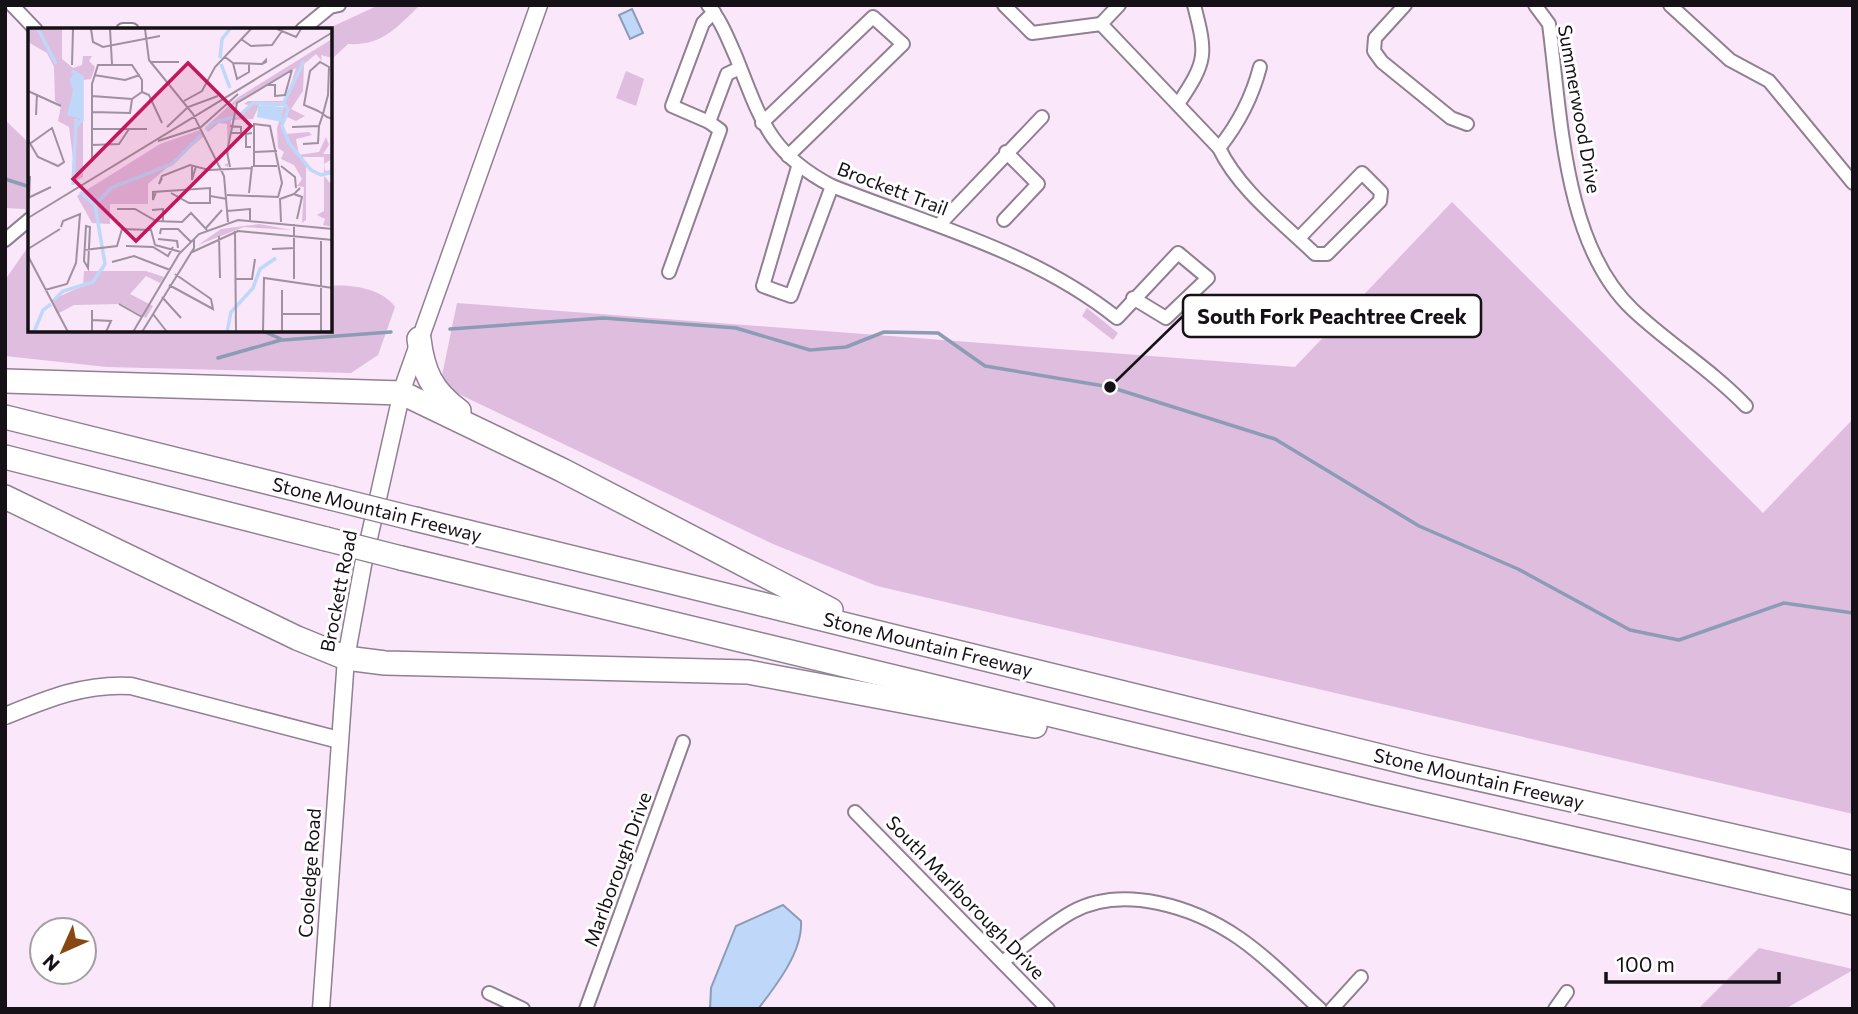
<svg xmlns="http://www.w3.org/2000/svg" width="1858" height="1014" viewBox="0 0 1858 1014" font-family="Commissioner,sans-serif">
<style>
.green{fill:#debddf}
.water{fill:#bfd8f9;stroke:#8c9cb5;stroke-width:2}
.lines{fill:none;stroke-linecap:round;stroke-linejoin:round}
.stream{stroke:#8c9cb5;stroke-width:3.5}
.minor-casing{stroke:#908091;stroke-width:16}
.tertiary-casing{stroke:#908091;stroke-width:19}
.motorway-casing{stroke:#908091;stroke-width:26}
.minor{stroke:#fff;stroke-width:12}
.tertiary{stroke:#fff;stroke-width:16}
.motorway{stroke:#fff;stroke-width:23}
.motorway-bridge-casing{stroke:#908091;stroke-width:26;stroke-linecap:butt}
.motorway-bridge{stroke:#fff;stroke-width:23}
.labels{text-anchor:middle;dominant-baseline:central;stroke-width:6;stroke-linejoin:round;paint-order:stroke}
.street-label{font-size:19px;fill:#161017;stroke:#fff}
.inset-river{fill:none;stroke:#bfd8f9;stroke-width:3.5}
.inset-road{fill:none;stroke:#9f919f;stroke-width:2}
.view{fill:#c2185b;fill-opacity:0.15;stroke:#c2185b;stroke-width:3.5}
.inset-edge{fill:none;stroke:#161017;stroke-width:3.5}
.leader{fill:none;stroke:#161017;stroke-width:2.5}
.callout-dot{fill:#161017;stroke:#fff;stroke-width:2.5}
.callout{fill:#fff;stroke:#161017;stroke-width:2.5}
.callout-label{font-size:21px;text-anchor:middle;font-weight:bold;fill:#161017}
</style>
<rect width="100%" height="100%" fill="#fae7fa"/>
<g class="green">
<path d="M379,5h41c-24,23 -38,41 -72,39l-17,16v-30h-6z"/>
<polygon points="626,71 644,79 636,106 616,98"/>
<polygon points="5,120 30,144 30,227 25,209 5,208"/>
<polygon points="1452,202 1763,513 1853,419 1853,814 877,586 773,544 440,385 457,303 1295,367"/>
<path d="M30,244v87h301v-45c20,-2 52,3 64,21l-17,48 -27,18 -244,-6 -102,-11v-76z"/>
<polygon points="1087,308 1118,333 1113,340 1082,316"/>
<polygon points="1759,948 1853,969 1853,970 1785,1009 1698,1009"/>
</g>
<g class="water">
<polygon points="632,9 643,33 630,39 619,15"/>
<path d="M783,905l18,16c2,30 -25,65 -43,88h-48l1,-21 25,-62z"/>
</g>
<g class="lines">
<g class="stream">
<polyline points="5,179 30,187"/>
<polyline points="450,329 603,318 736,328 810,350 846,347 884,332 938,333 985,366 1110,387 1275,439 1419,526 1518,569 1630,630 1679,640 1784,603 1853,613"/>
<polyline points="263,331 283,340 391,332"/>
<polyline points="218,358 281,340"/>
</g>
<defs>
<g id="minor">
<polyline points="12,5 36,30"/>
<path d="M708,5c13,15 20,34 28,52 25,63 33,96 96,129 98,39 201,65 285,132l61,-65 30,25 -42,40 -33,-20"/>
<path d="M1004,5l28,28 69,-9 118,124c20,42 63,74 96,106h12l53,-53 1,-9 -19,-19 -63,65"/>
<polyline points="1405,5 1375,38 1374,51 1382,62 1451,118 1467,124"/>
<path d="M1535,5l14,19c12,90 14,220 84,286 36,34 79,60 113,96"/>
<polyline points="1670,5 1730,60 1769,81 1853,183"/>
<polyline points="714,12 703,23 672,106 709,122 727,74 740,68"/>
<polyline points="1101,24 1119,5"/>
<polyline points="123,30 132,30"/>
<polyline points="302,30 330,7 339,5"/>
<path d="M1178,104c29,-43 29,-49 16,-99"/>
<polyline points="762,123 873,17 903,44 788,156"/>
<path d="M1219,148c20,-25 33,-50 41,-81"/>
<polyline points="798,167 763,286 791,296 832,186"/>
<polyline points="1004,220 1038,184 1006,152"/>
<polyline points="939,225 1042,117"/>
<polyline points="5,240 30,219"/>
<polyline points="669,272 720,130 709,122"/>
<polyline points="855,812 1048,1009"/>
<path d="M1002,962c23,-16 45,-36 70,-50 51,-28 122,-5 167,26 29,20 55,47 81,71"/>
<polyline points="489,993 523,1009"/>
<polyline points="586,1009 683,742"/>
<polyline points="1332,1009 1361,977"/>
<polyline points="1555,1009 1567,992"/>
</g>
<g id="tertiary">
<path d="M5,716c42,-17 80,-33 126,-30l208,54"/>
<polyline points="321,1009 346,658 363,565 403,387 539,5"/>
</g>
<g id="motorway">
<path d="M419,339c4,33 13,52 40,72"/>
<polyline points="5,381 402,393 562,470 831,610"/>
<polyline points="5,417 331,498"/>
<polyline points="5,457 326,539"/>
<polyline points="5,497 297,638 346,658 385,663 748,672 1035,726"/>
<polyline points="415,519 1421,766 1853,863"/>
<polyline points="401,558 1375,793 1853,903"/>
</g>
</defs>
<use href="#minor" class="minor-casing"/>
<use href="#tertiary" class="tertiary-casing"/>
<use href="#motorway" class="motorway-casing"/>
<use href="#minor" class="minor"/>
<use href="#tertiary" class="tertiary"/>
<use href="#motorway" class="motorway"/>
<defs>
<g id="motorway-bridge">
<polyline points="331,498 415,519"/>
<polyline points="326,539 401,558"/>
</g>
</defs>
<use href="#motorway-bridge" class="motorway-bridge-casing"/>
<use href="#motorway-bridge" class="motorway-bridge"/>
</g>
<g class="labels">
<g class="street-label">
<text transform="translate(1580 109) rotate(80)">Summerwood Drive</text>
<text transform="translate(893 188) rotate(21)">Brockett Trail</text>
<text transform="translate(377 509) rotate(14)">Stone Mountain Freeway</text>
<text transform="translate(338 591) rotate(-79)">Brockett Road</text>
<text transform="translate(928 644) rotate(14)">Stone Mountain Freeway</text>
<text transform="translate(1479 778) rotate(13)">Stone Mountain Freeway</text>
<text transform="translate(617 869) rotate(-70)">Marlborough Drive</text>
<text transform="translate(309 873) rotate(-86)">Cooledge Road</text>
<text transform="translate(966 897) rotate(46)">South Marlborough Drive</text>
</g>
</g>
<g transform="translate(28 28)">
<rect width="304" height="304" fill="#fae7fa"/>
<path d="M0,1h34v30l11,9 9,-3 1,-9h9l-3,5 6,6 -4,12 -8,1v97l-7,4 -7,-54 -11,-6 3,-15 -6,-5 -1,-34 -7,-14 -19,-11zM304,11v19l-11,-3 1,6 -6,-7 -12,10 -1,27 -12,18 14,7 -9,5 -9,-4 -4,8 3,9 23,-2 3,3 -16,4 3,16 20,-3 7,-15 3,8 -6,9h9v5l-8,5 1,7 7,-1 -8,6 8,9v42l-9,-2 2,-6 -8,-4 7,-4v-54h-24l6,8v55l-4,3 2,-36 -7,-1 5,-7 -8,-14 -13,-6 3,-7 -6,-4 -1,-20 19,-60 -63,38 3,9 10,-6 3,-4 -5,-1 4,-3h36l-3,5 -22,-1 -6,14 -22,1 -3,47 -4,-2 4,-2 -1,-39 -8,-1 -11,9 -3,-4 32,-30zM172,102l4,6 -56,48v20h-38v20l-18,-1 -15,-27 83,-52zM231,196l33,6 -48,-3 -46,18 23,-16zM56,243h62l18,6 -4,6 -14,-7 -16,18 23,12 -7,12 -25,-14 -47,1 -17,9 -6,-14 32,-14z" fill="#debddf"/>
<path d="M47,45l6,4v42l-14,-4 6,-25 -4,-11zM235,77l20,2 -1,15 -25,-5 1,-11z" fill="#bfd8f9"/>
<path class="inset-river" d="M10,1l18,35M192,30l2,-19 8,-10M193,36l9,24M44,43l10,6v43l-6,6M254,78l22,-45M178,102l6,-7 28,-8 13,-12 31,1 4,5 -6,17 7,17 22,27 10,5 12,-3M45,157l3,-66M68,176l15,-16 61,-24 29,-29M26,272l9,-9 30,-9 12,-18 -10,-59 -15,-13M6,304l9,-22 8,-6M199,304l4,-20 22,-24 7,-19 16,-11"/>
<path class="inset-road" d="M63,1l2,13 10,5 57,-11M82,1l2,35M117,1l4,31 44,54 31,62 4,46M249,1l19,8 5,-8M213,11l10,7 21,-1 10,-14M197,29l8,6 4,16 12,-7v-8M122,34h29M205,35l29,1 4,-2v-2l-4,4M44,37l1,-36M66,47l31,5 15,-5M240,57h7v11l10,-1 7,-25M0,63l33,15M64,68l40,3M156,73l18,-10 13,-24 36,-38M64,84l38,1 2,-14 10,-7 7,3 13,28M8,87l1,-21M202,98l11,1v6h-10M139,99l21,-20 30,-11M264,99l27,-1M64,101h55M0,112l10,17 20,9 6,-4 -12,-34 -21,15M130,113l43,-14 37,-33M275,116l15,-1 1,-17 4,-12 5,-19 1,-28 -9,-5 -10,9 -6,34 12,5 2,1 5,3 4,3 6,2M64,117l27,-1 10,-15M223,119h-5v-13l6,-1M226,124l23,-1M64,134v-78l6,-19h34l10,15v12M164,137v15l4,-14M253,138l14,11 1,11M202,139l-3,-15 10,-49 55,-33M134,150l-3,6 3,-8 28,-11 19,5 43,-2M128,164l-3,8v-8l57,-4v8l17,3M143,165l18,10h21v-7M221,165l3,-27M199,167l51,2 4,-14 -12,-57 -16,-2v42h23M0,170l23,-11M1,170l1,-22M89,181h18l21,12 26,1 9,-9 16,17M124,182l11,-1v12M199,183l23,-2v11M0,190l305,-186M269,191l5,-22 -8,-3 6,-6M253,194l-1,-23 14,-5M58,198l4,1 -2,41 -4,-7zM178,200l16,-18M207,203l1,101M132,206l1,-5h17l13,13M191,208l1,42M130,211l19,2 1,7M127,217l26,7M98,218l27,1 15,9 5,-9M0,221l32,-20M244,221l23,-1M56,222l33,-4 5,-17 29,1 4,15M162,225l48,-22 95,9M0,228l40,76M84,234l22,-6 36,14M207,251h17l3,-20M266,251v-55M141,257l44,24 -2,-10 -36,-25M17,262l22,-6 9,-21 4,-49 -17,7 -2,6M254,262v42M134,269l19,21M91,276l23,13M64,282v22M125,286l14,18M254,286h39M64,292l19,1 -5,11M105,304l46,-78 20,-20 39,-14 95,9M114,304l52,-84v-9M235,304l1,-54 69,10M293,304v-91"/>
<path class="view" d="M160,35l63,63 -115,115 -63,-62z"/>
<rect width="304" height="304" class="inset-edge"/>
</g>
<path class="leader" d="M1110 387L1183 316"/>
<circle class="callout-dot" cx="1110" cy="387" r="7"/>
<rect class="callout" x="1183" y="295" width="298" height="42" rx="7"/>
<g class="callout-label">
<text x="1332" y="324">South Fork Peachtree Creek</text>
</g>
<rect width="1858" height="1014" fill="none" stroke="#161017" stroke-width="14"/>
<g transform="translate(63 951) rotate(225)"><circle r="33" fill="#ffffff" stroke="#a29fa2" stroke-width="2"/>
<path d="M0-5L12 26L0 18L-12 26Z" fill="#884811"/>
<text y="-10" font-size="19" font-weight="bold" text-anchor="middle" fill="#161017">N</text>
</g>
<path d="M1606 972v10h173v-10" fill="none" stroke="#161017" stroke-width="3.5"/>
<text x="1616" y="972" font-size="21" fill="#161017" stroke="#ffffff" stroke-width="5" paint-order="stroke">100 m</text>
</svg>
